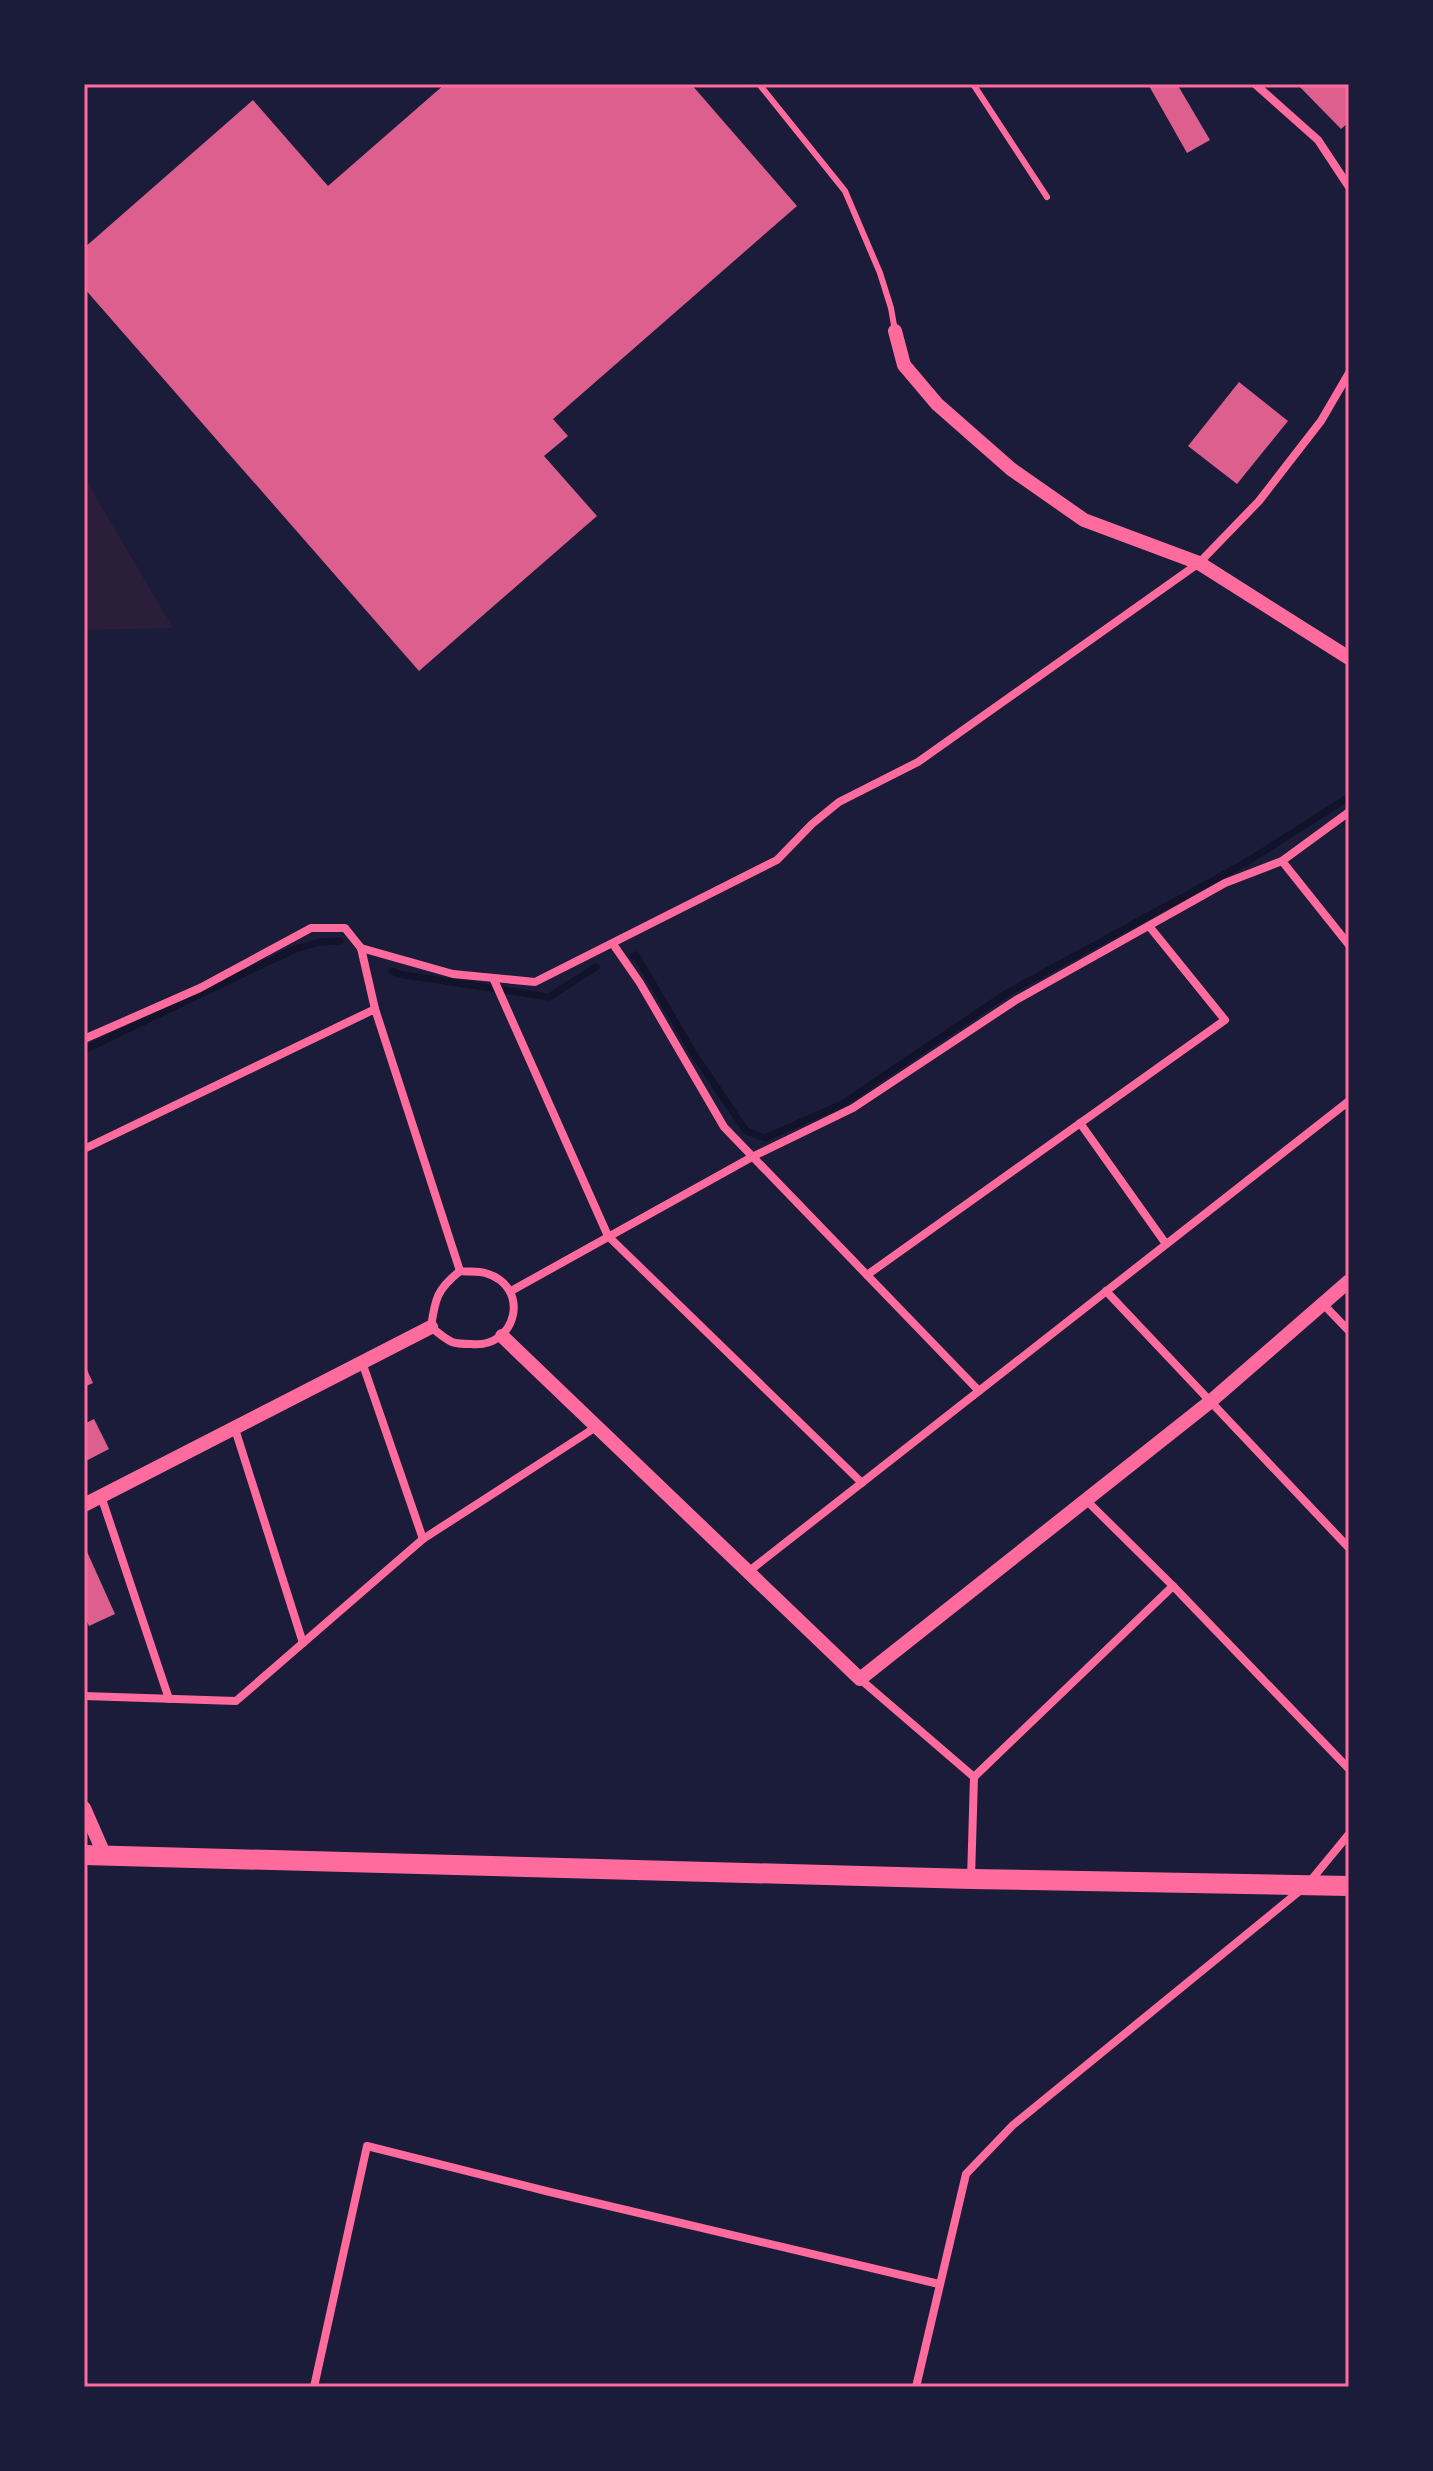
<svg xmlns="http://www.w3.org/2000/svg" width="1433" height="2471" viewBox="0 0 1433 2471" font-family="'Noto Serif',serif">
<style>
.green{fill:#2a1e3b}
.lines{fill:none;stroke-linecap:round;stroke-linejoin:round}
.stream{stroke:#12122b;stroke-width:7}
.building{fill:#dd5f8e}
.service{stroke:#ff6b9d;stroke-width:6}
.minor{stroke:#ff6b9d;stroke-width:8}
.tertiary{stroke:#ff6b9d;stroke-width:14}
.primary{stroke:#ff6b9d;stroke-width:20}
.neatline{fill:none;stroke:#ff6b9d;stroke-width:3}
</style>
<rect width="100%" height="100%" fill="#1b1b3a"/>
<polygon class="green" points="84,477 173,628 84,630"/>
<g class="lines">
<g class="stream">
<polyline points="633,956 636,955 694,1054 746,1131 765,1138 842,1104 1007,993 1245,863 1349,797"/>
<polyline points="392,971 398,974 549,997 596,967"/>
<polyline points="84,1050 295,949 320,942 340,941"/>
</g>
</g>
<g class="building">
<polygon points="445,84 691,84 797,206 553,419 568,436 544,456 597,516 419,671 84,288 84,248 253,100 328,186"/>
<polygon points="1148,84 1177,84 1210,140 1187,153"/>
<polygon points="1297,84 1349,84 1349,122 1341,129"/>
<polygon points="1239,382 1288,421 1237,484 1188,446"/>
<polygon points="84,1363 93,1383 84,1387"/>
<polygon points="94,1419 109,1449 84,1462 84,1424"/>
<polygon points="84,1545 115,1614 89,1626 84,1615"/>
</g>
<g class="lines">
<g class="service">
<polyline points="759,84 845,191 880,273 891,308 895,331"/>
<polyline points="973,84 1047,197"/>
</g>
<g class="minor">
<polyline points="1255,84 1318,140 1349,187"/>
<polyline points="1349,812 1282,861 1349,945"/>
<polyline points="613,944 640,983 724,1127 979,1391"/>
<polyline points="361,948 453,974 535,982 777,860 812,824 839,802 918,762 1199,563 1259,501 1321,421 1349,373"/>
<polyline points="494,980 608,1236 862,1483"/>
<polyline points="84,1039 200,988 311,928 345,928 361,948 375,1009"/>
<polyline points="1080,1123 1166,1244"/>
<path d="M84,1149l291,-140 85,262c-23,18 -25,28 -29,56 6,5 14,12 21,15 5,2 13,2 19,2 46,5 61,-58 14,-71 -7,-2 -17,-1 -25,-2"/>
<polyline points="867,1275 1225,1020 1149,926"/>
<polyline points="511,1291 752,1157 853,1108 1016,1000 1225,883 1282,861"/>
<polyline points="1106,1291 1349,1548"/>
<polyline points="1323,1304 1349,1331"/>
<polyline points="362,1362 423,1539"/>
<polyline points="235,1429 303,1643"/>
<polyline points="101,1496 169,1699"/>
<polyline points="1087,1501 1173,1586 1349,1769"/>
<polyline points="748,1572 1349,1101"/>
<polyline points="860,1679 974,1777 1173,1586"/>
<polyline points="84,1696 236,1701 423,1539 596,1427"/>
<polyline points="971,1879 974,1777"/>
<polyline points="314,2387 367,2146 550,2192 939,2284"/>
<polyline points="916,2387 966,2174 1013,2125 1307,1885 1349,1834"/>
</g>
<g class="tertiary">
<polyline points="895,331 904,365 937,404 1011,469 1084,520 1199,563 1349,658"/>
<polyline points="502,1336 860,1679 1211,1401 1349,1281"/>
<polyline points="84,1505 431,1327"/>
<polyline points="84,1808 105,1856"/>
</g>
<polyline class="primary" points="84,1855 971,1879 1349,1886"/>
</g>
<rect width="1433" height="2471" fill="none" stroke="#1b1b3a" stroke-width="172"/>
<rect x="86" y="86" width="1261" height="2299" class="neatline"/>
</svg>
